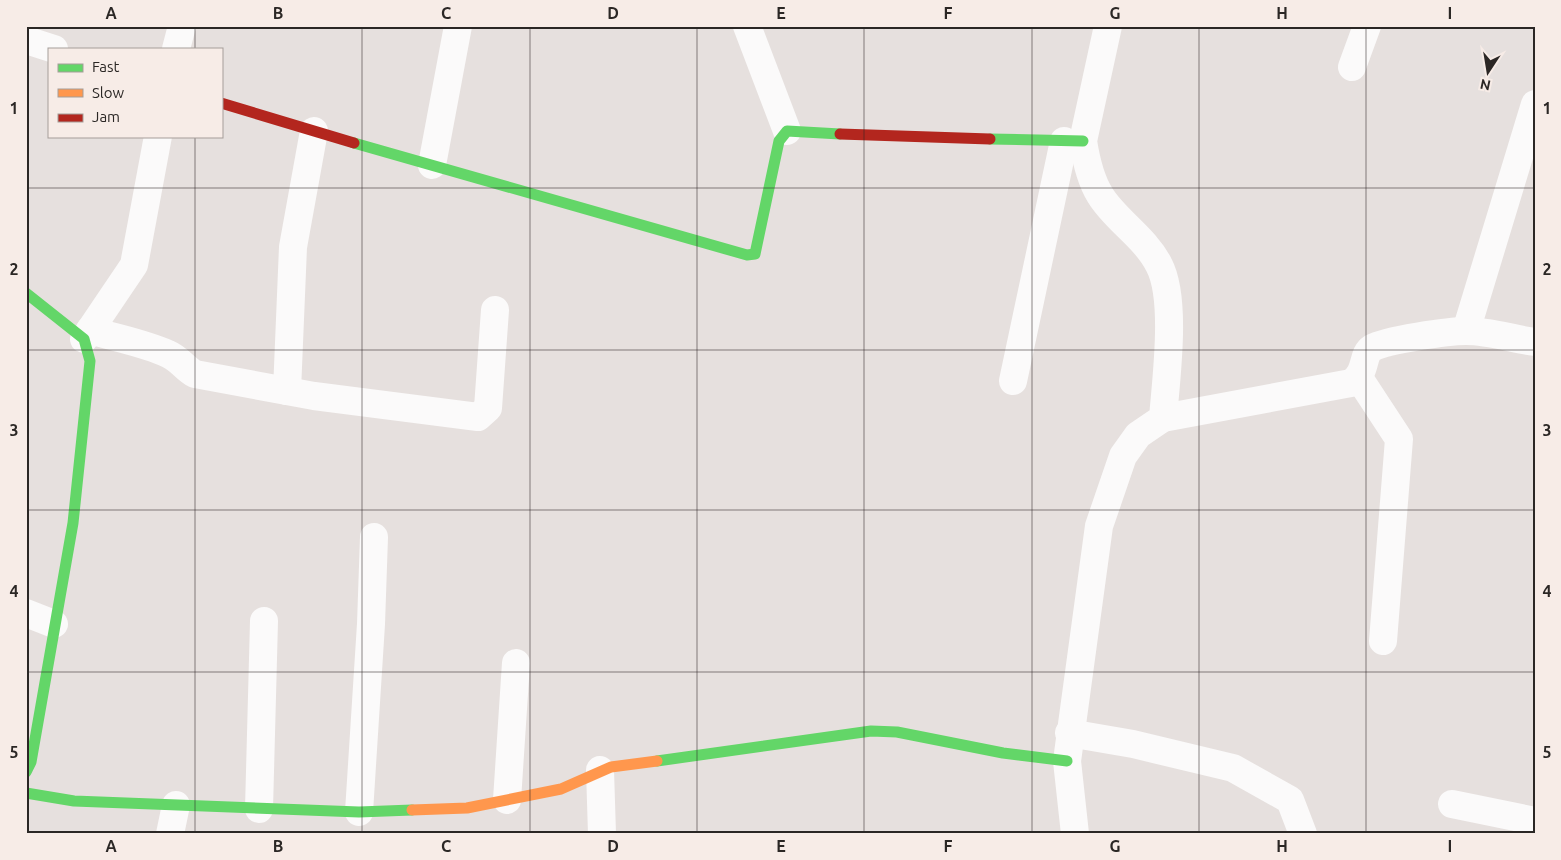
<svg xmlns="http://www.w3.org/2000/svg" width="1561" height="860" viewBox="0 0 1561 860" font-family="Ubuntu,sans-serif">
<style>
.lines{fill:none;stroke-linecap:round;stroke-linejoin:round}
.street{stroke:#fbfafa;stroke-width:28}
.fast{stroke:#63d668;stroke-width:11}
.slow{stroke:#ff974d;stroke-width:11}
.jam{stroke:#b3261e;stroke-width:11}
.grid{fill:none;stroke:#2b2725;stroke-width:1;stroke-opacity:0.55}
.neatline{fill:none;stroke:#2b2725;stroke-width:2}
.grid-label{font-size:16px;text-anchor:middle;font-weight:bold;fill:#2b2725}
</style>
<rect width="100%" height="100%" fill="#e6e0de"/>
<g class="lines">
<g class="street">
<polyline points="747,26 787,131"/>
<polyline points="26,40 54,49"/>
<polyline points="176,49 182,26"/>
<polyline points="1352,67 1367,26"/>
<polyline points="432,165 458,26"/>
<path d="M90,330c25,8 54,13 78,24 12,5 17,15 27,20l119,22 164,21 10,-9 7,-98"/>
<polyline points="1466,331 1535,104"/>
<polyline points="84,339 134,265 158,136"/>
<polyline points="1359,378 1399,439 1383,641"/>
<polyline points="1013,381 1064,141"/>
<polyline points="287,391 293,247 314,131"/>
<path d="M1163,418l188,-35c17,-11 10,-28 21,-35 14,-8 77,-17 94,-17 23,0 47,8 69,11"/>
<polyline points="26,613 54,624"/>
<polyline points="1069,733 1133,744 1233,768 1290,800 1303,834"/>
<polyline points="600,770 602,834"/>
<polyline points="507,800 516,663"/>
<polyline points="1452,804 1535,821"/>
<polyline points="259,809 264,621"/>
<polyline points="359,812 371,624 374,537"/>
<polyline points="170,834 176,805"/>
<path d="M1075,834l-8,-73 32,-235 24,-70 15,-21 25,-17c3,-39 14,-119 -4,-153 -14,-28 -44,-45 -59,-70 -10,-16 -14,-35 -17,-54l25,-115"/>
</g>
<g class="fast">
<polyline points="990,139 1083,141"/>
<polyline points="354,143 747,255 755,254 779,141 787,131 840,134"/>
<polyline points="26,293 84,339 90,361 73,523 31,762 26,772"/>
<polyline points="657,761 871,731 897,732 1003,753 1067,761"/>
<polyline points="26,793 74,801 359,812 412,810"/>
</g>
<polyline class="slow" points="412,810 467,808 561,789 611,767 657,761"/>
<g class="jam">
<polyline points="221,103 354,143"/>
<polyline points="840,134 990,139"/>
</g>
</g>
<path class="grid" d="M195,26v23M362,26v808M530,26v808M697,26v808M864,26v808M1032,26v808M1199,26v808M1366,26v808M195,136v698M26,188h1509M26,350h1509M26,510h1509M26,672h1509"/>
<rect width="1561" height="860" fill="none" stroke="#f7ece7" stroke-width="55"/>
<rect x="48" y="48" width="175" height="90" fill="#f7ece7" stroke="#a59d99"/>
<rect x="58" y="64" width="25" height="8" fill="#63d668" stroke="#a59d99"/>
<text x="92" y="72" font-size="15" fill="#2b2725">Fast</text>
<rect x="58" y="89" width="25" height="8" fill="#ff974d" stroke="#a59d99"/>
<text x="92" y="98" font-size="15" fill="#2b2725">Slow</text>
<rect x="58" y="114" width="25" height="8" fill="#b3261e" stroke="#a59d99"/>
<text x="92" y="122" font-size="15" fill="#2b2725">Jam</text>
<g transform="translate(1488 72) rotate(192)" stroke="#f7ece7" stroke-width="4" paint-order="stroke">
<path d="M0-4L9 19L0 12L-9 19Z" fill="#2b2725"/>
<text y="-8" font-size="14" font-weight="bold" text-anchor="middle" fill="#2b2725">N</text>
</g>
<rect x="28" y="28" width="1506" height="804" class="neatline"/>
<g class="grid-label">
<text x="111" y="19">A</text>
<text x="278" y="19">B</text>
<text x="446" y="19">C</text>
<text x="613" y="19">D</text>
<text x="781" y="19">E</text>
<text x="948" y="19">F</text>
<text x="1115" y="19">G</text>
<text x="1282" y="19">H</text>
<text x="1450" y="19">I</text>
<text x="14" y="114">1</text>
<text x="1547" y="114">1</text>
<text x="14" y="275">2</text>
<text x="1547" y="275">2</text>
<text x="14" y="436">3</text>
<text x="1547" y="436">3</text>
<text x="14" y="597">4</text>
<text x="1547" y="597">4</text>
<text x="14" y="758">5</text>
<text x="1547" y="758">5</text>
<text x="111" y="852">A</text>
<text x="278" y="852">B</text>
<text x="446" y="852">C</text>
<text x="613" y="852">D</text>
<text x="781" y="852">E</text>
<text x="948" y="852">F</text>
<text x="1115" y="852">G</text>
<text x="1282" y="852">H</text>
<text x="1450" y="852">I</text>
</g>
</svg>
